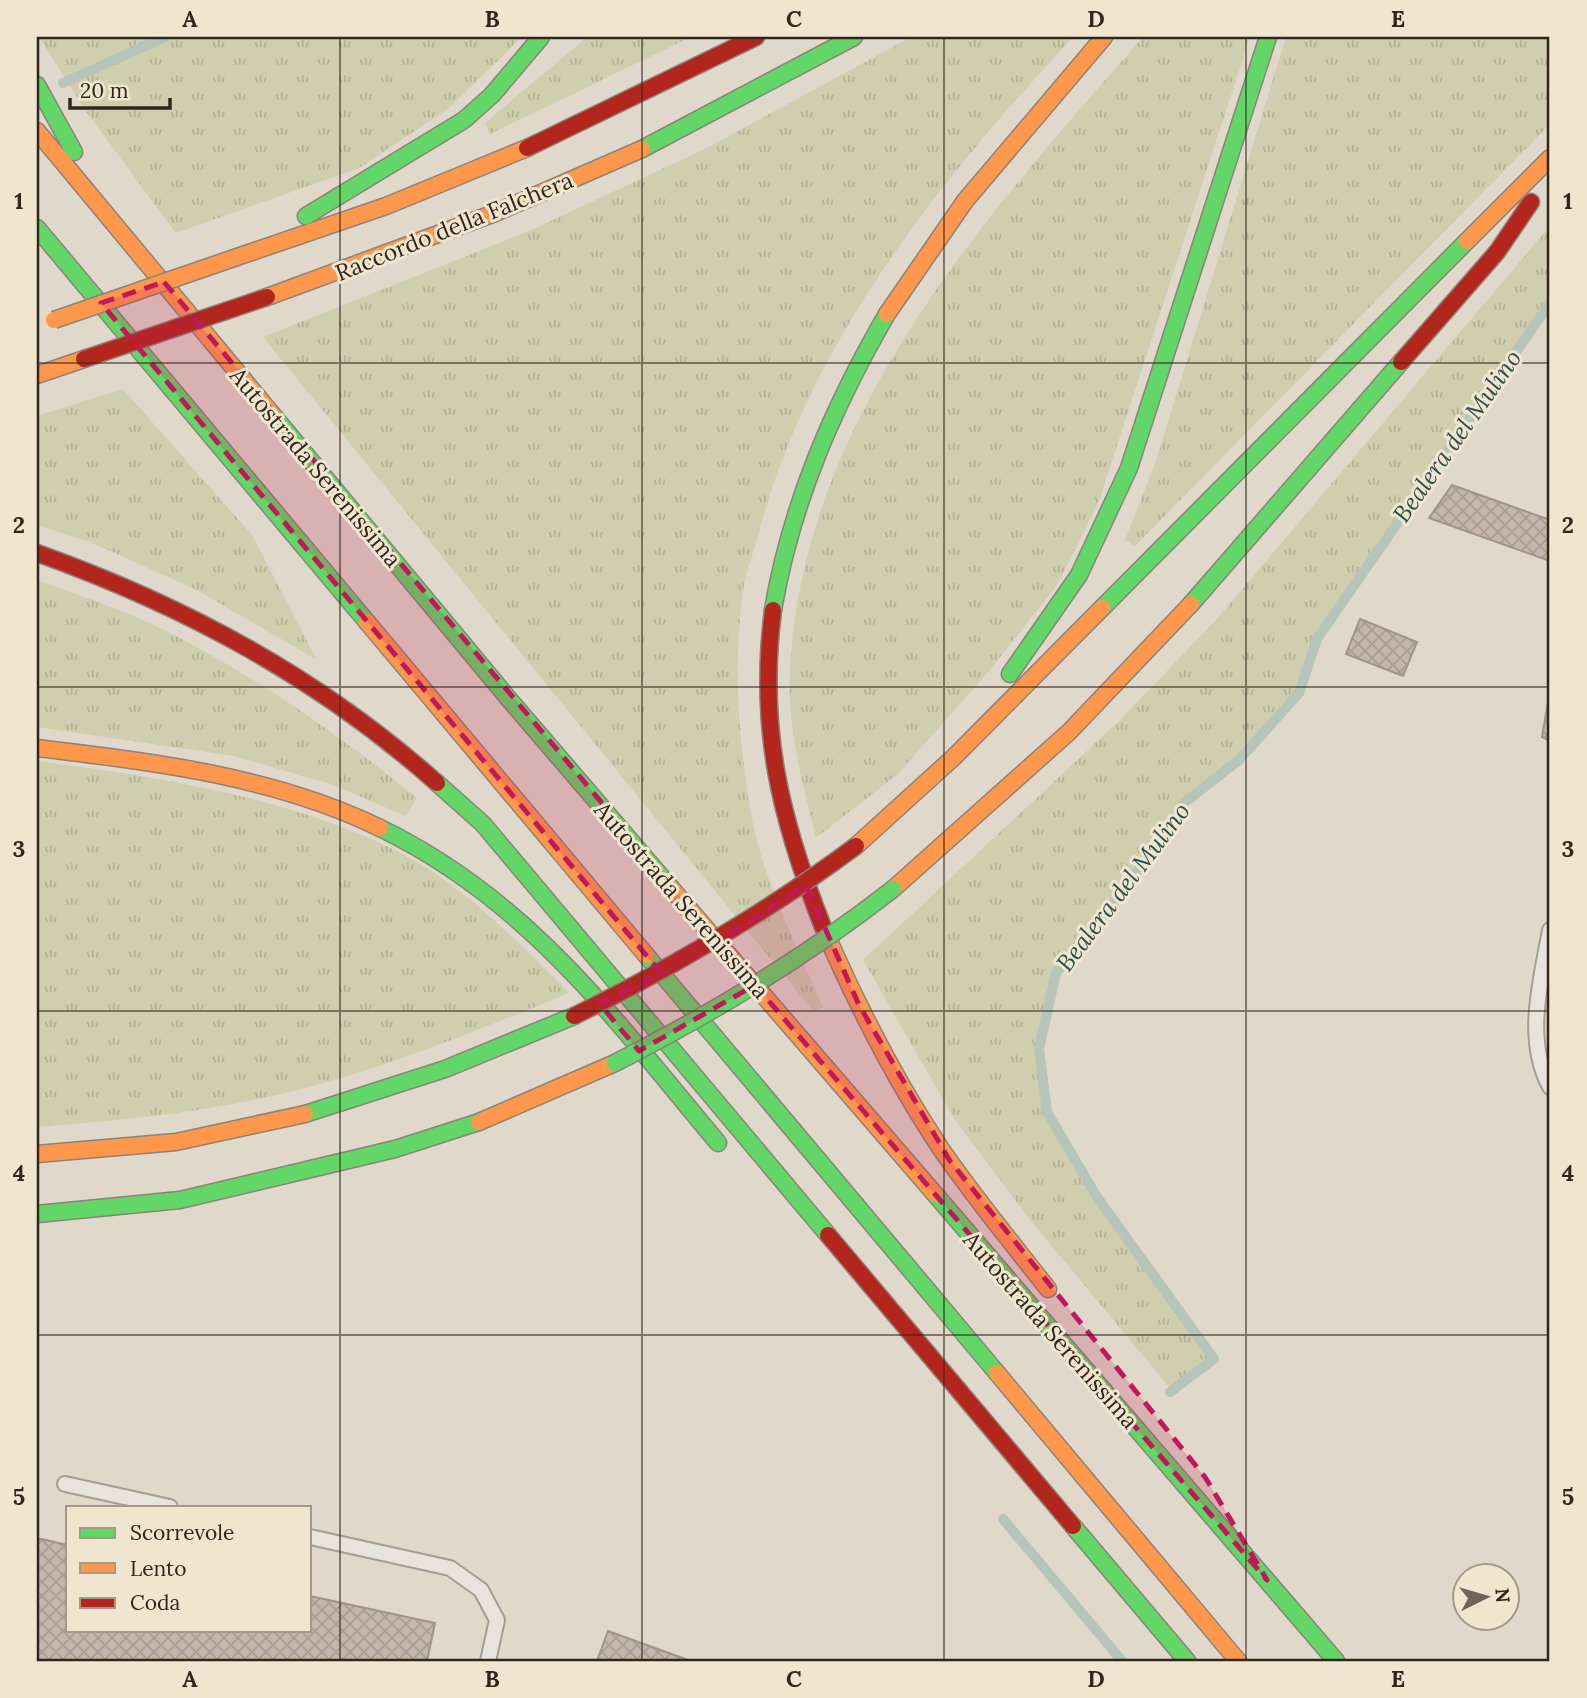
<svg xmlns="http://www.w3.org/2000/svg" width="1587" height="1698" viewBox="0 0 1587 1698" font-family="Lora,serif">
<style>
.grass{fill:url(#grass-tufts)}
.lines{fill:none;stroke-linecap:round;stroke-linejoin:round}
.stream{stroke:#b6c4ba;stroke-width:10}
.building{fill:url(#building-cross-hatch);stroke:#9f948a;stroke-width:2}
.lane-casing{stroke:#a59d94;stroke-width:18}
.fast-casing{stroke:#8a837a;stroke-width:19}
.slow-casing{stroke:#8a837a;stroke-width:19}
.jam-casing{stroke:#8a837a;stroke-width:19}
.lane{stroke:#e8e4db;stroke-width:14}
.fast{stroke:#63d668;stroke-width:16}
.slow{stroke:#ff974d;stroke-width:16}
.jam{stroke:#b3261e;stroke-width:16}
.fast-bridge-casing{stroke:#8a837a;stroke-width:19;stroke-linecap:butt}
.slow-bridge-casing{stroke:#8a837a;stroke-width:19;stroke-linecap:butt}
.jam-bridge-casing{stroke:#8a837a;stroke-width:19;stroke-linecap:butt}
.fast-bridge{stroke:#63d668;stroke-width:16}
.slow-bridge{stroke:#ff974d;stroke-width:16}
.jam-bridge{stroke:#b3261e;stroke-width:16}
.marked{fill:#c2185b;fill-opacity:0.2;stroke:#c2185b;stroke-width:5;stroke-dasharray:14 9;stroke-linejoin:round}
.grid{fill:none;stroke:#31261e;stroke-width:2;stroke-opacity:0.55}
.labels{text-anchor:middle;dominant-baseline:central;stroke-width:6;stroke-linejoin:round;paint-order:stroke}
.street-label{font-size:23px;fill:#31261e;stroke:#f0e6d0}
.water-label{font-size:24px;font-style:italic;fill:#2e4f4c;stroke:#f0e6d0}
.neatline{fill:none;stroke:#31261e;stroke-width:2.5}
.grid-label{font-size:23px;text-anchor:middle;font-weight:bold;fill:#31261e}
</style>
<defs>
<pattern id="grass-tufts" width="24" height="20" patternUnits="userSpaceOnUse" patternTransform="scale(1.75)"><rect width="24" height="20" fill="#cfceae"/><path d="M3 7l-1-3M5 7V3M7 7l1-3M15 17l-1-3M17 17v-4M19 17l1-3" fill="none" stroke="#b2b195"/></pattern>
<pattern id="building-cross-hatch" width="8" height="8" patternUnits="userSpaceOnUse" patternTransform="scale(1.75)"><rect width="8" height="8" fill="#c3b7ac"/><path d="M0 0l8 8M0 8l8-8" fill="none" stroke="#a89d94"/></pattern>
</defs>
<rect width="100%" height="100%" fill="#e0d8ca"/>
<g class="grass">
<polygon points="39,37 522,37 448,109 359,168 176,233 85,110"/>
<polygon points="587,37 691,37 490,134 485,123"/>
<path d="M911,37h162c-132,142 -261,301 -313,491 -5,21 -14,42 -17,63 -10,72 -5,146 7,217 11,69 46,135 73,199l-10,4 -550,-674 264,-105 180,-84z"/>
<path d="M1143,37h107l-152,467 -41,81 -68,86 -90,102 -83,65c-13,-54 -29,-110 -26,-167 12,-253 194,-453 353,-634z"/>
<polygon points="1286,37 1550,37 1550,124 1135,546 1125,540 1156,461"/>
<polygon points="1550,226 1550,298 1312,639 1296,691 1238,756 1181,801 1125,882 1053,971 1036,1050 1044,1112 1094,1199 1209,1358 1169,1387 1031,1221 955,1120 863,960 1118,722 1216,620"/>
<polygon points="123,389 252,535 317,660 197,590 90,542 37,525 37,416"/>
<path d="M37,580c47,17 98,34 143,58 85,45 162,99 237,160l-11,18 -75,-32 -97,-28 -197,-29z"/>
<path d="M37,761c121,16 261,37 369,95 63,34 113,87 163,137 -85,35 -171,70 -260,94 -89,24 -180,33 -272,40z"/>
</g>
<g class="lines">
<g class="stream">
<polyline points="63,83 165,37"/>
<polyline points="1170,1392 1214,1359 1097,1197 1047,1112 1039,1049 1056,973 1128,885 1184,803 1239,760 1299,693 1317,639 1550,303"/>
<polyline points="1003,1519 1122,1661"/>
</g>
</g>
<g class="building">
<polygon points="1452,485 1550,520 1550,561 1429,518"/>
<polygon points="1360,619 1417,642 1403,676 1346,654"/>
<polygon points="1550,690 1550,741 1542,737"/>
<polygon points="37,1538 68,1545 68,1630 310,1630 310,1596 435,1623 427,1661 37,1661"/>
<polygon points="608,1631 691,1661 597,1661"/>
</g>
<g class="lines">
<defs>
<g id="lane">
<path d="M1550,930c-9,51 -26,109 0,157"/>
<polyline points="65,1484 170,1507"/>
<polyline points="310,1537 450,1568 481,1590 497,1620 488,1661"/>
</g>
<g id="fast">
<polyline points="37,85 74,152"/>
<polyline points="642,149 854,37"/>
<polyline points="306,216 464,120 492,95 541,37"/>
<polyline points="37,228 367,622"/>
<polyline points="272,414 508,698 671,888"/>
<polyline points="1191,604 1401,362"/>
<polyline points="1102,608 1467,241"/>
<path d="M773,610c18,-106 60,-203 114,-296"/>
<polyline points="1010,674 1079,575 1129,468 1268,37"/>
<polyline points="437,783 483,824 828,1235"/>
<path d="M380,828c149,72 235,192 338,315"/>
<polyline points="646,955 997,1373"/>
<polyline points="305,1114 445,1069 574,1016"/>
<polyline points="934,1193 1336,1661"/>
<polyline points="37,1214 180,1200 395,1149 479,1122"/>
<polyline points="1073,1526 1187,1661"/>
</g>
<g id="slow">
<polyline points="37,131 272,414"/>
<polyline points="1467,241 1550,158"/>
<polyline points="237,257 386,206 527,148"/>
<polyline points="267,297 495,213 642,149"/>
<polyline points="887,314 965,201 1104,37"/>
<polyline points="37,375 84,359"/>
<polyline points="367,622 646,955"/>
<path d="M37,748c116,14 237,28 343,80"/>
<polyline points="856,846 954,757 1102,608"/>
<polyline points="671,888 934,1193"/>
<polyline points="893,889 1069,732 1191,604"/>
<path d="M823,927c33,76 72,153 118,222 33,48 71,94 107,140"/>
<polyline points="479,1122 615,1063"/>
<polyline points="37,1154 176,1142 305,1114"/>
<polyline points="997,1373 1238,1661"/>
</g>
<g id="jam">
<polyline points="527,148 756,37"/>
<polyline points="1401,362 1497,252 1531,202"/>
<path d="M37,553c148,53 282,125 400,230"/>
<path d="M773,610c-15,118 7,208 50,317"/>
<polyline points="828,1235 1073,1526"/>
</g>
</defs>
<use href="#lane" class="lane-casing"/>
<use href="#fast" class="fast-casing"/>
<use href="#slow" class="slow-casing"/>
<use href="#jam" class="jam-casing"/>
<use href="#lane" class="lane"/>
<use href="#fast" class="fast"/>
<use href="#slow" class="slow"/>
<use href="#jam" class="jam"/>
<defs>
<path id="fast-bridge" d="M615,1063c98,-50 191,-106 278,-174"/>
<polyline id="slow-bridge" points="54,320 237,257"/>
<g id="jam-bridge">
<polyline points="84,359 267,297"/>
<path d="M574,1016c99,-49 193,-104 282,-170"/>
</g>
</defs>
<use href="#fast-bridge" class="fast-bridge-casing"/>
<use href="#slow-bridge" class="slow-bridge-casing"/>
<use href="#jam-bridge" class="jam-bridge-casing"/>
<use href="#fast-bridge" class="fast-bridge"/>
<use href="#slow-bridge" class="slow-bridge"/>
<use href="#jam-bridge" class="jam-bridge"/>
</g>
<path class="marked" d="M164,282l554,659 88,-56 53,120 91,156 255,316 62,103 -512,-595 -116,66 -40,-48 62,-30 -560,-670z"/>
<path class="grid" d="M340,37v1624M642,37v1624M944,37v1624M1246,37v1624M37,363h1513M37,687h1513M37,1011h1513M37,1335h1513"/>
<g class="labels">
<g class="street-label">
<text transform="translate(454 226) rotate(-22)">Raccordo della Falchera</text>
<text transform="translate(316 467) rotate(50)">Autostrada Serenissima</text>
<text transform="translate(682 900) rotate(49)">Autostrada Serenissima</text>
<text transform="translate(1051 1330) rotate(49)">Autostrada Serenissima</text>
</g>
<g class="water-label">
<text transform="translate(1457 436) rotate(-55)">Bealera del Mulino</text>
<text transform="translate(1123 887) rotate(-53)">Bealera del Mulino</text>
</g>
</g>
<rect width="1587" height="1698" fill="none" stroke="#f0e6d0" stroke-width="77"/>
<rect x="66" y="1506" width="245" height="126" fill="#f0e6d0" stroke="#a49989" stroke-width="2"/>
<rect x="80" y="1528" width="35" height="10" fill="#63d668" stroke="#a49989" stroke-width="2"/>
<text x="130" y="1540" font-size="21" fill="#31261e">Scorrevole</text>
<rect x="80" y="1563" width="35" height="10" fill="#ff974d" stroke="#a49989" stroke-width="2"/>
<text x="130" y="1576" font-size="21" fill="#31261e">Lento</text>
<rect x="80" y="1598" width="35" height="10" fill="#b3261e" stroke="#a49989" stroke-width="2"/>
<text x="130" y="1610" font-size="21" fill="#31261e">Coda</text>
<g transform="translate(1486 1597) rotate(85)"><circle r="33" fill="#f0e6d0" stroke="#a49989" stroke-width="2"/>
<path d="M0-5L12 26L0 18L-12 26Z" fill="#6e645a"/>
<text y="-10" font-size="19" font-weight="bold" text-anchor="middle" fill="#31261e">N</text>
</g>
<path d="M70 98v10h100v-10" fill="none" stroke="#31261e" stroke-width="3.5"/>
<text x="80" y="98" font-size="21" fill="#31261e" stroke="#f0e6d0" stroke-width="5" paint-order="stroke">20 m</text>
<rect x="38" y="38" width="1510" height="1622" class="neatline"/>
<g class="grid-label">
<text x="190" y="27">A</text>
<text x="492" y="27">B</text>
<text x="794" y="27">C</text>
<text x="1096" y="27">D</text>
<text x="1398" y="27">E</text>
<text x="19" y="209">1</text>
<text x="1568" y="209">1</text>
<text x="19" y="533">2</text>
<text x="1568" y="533">2</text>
<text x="19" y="857">3</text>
<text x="1568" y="857">3</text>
<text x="19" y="1181">4</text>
<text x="1568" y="1181">4</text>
<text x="19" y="1505">5</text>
<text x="1568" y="1505">5</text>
<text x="190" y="1687">A</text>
<text x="492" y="1687">B</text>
<text x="794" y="1687">C</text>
<text x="1096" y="1687">D</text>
<text x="1398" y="1687">E</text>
</g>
</svg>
